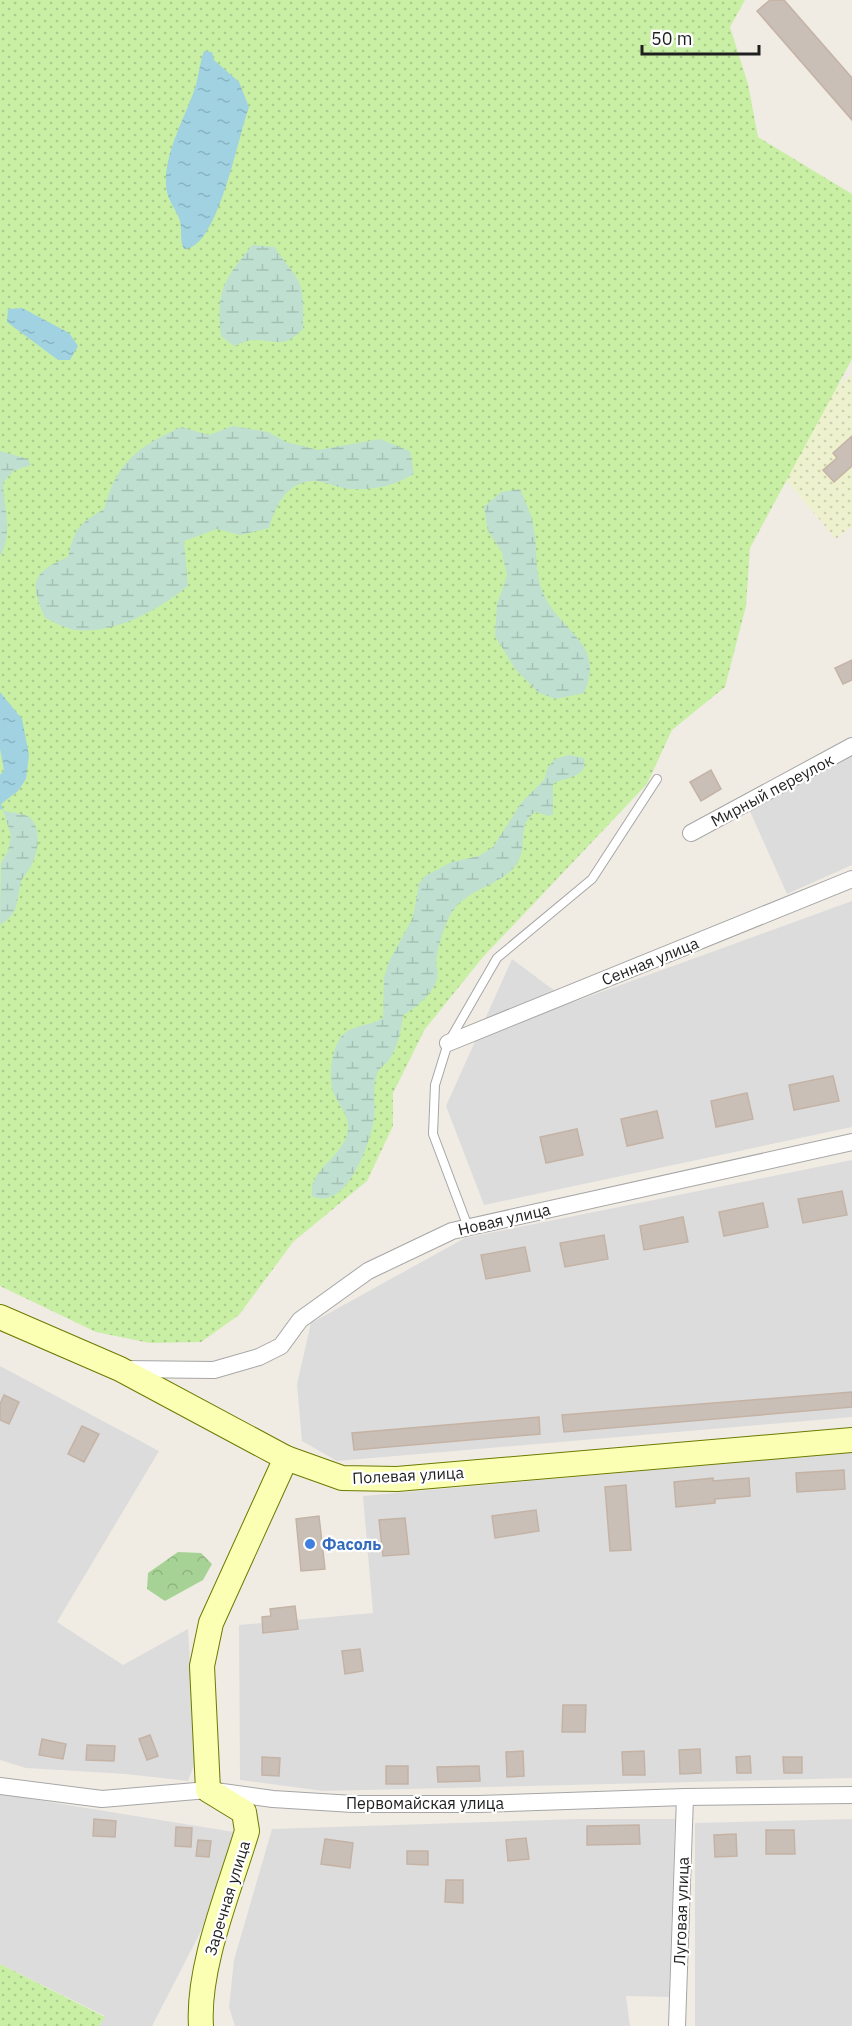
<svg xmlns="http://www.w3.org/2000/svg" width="852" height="2026" viewBox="0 0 852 2026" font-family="'IBM Plex Sans',sans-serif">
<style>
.residential{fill:#dddcdc}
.farmland{fill:url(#farmland-dots)}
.grass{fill:url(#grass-dots)}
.forest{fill:url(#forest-crowns)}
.wetland{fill:url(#wetland-marsh)}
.water{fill:url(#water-ripples)}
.building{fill:#c9bfb7;stroke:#c4b3a5;stroke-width:1.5}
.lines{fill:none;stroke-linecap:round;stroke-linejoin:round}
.lane-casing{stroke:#a6a6a6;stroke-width:10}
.street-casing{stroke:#a6a6a6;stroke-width:18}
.secondary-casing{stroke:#6c7b00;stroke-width:26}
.lane{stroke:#fff;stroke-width:8}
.street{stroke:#fff;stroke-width:16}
.secondary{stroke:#faffb3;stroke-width:24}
.shop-dot{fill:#3f7fe0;stroke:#fff;stroke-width:2}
.labels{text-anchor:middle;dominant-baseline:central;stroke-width:4.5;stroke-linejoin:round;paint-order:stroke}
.street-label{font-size:16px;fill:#1f1f1f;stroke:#fff}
.shop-label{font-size:16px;font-weight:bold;fill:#366cbe;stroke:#fff;text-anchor:start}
</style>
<defs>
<pattern id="farmland-dots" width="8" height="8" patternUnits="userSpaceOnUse" patternTransform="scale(1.5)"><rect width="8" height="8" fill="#eef1cd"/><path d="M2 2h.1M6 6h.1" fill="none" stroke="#ccceb0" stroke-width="1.8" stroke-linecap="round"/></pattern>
<pattern id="grass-dots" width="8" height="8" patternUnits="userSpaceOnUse" patternTransform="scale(1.5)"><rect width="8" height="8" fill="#c9efa5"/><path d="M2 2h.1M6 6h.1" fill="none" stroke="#accc8e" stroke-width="1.8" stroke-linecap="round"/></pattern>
<pattern id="forest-crowns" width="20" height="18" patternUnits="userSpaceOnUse" patternTransform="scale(1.5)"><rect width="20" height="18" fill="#a6d395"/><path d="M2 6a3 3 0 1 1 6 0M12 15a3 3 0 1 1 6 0" fill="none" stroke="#8eb580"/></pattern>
<pattern id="wetland-marsh" width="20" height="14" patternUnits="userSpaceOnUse" patternTransform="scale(1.5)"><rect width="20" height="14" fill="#bfe0d1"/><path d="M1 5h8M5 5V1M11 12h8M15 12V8" fill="none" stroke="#a4c0b3"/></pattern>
<pattern id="water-ripples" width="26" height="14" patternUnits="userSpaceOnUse" patternTransform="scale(1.5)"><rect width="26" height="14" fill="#a0d2e2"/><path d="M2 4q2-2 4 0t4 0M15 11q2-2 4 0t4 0" fill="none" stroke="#89b4c1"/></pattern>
</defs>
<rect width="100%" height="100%" fill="#f0ece4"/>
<g class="residential">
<polygon points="852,755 852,865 787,894 748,807"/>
<polygon points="852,901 852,1127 484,1205 446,1106 512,959 571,1003"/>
<polygon points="852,1160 852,1417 337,1461 302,1441 297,1384 311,1323 465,1238"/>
<polygon points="0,1366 159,1451 57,1622 123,1665 188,1629 196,1760 188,1781 126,1774 26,1768 0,1760"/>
<polygon points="852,1452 852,1778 323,1791 240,1780 239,1625 373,1613 363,1496"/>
<polygon points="0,1794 234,1832 229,1856 201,1931 152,2026 99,2026 105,2016 0,1964"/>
<polygon points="579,1819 675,1819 669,1997 626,1996 630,2026 235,2026 229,2007 234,1960 272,1829"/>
<polygon points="852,1819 852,2026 695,2026 695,1823"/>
</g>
<polygon class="farmland" points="852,374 852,526 836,539 761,450"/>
<g class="grass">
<polygon points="0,0 745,0 730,27 748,84 758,137 852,194 852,359 750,548 746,606 725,687 672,730 647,784 483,957 425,1029 393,1093 393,1126 367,1181 293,1242 239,1315 201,1342 150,1343 96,1332 0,1286"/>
<polygon points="0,1964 105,2017 99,2026 0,2026"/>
</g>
<polygon class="forest" points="178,1552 201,1553 212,1564 203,1580 165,1601 147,1589 148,1573"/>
<g class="wetland">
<path d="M252,245l23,2c6,12 15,20 22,31 8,14 6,35 6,51 -20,20 -25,11 -50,11 -6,0 -13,4 -19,6l-13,-10c-5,-46 3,-56 31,-91z"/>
<path d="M233,426l35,6 18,10 32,8 62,-11 30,12 4,23c-21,12 -38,16 -63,15 -12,0 -25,-8 -37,-8 -28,1 -38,24 -45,47l-29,7 -23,-6 -33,12 4,45c-30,24 -72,48 -112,44 -10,-1 -22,-8 -31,-12 -16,-36 -13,-46 23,-61 7,-29 11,-33 36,-48 13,-48 34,-62 77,-82l28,8z"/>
<path d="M0,451l28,8 3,6 -18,6 -10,12c1,24 10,52 -3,73z"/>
<path d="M520,489c4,10 9,20 12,30 6,22 2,47 9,69 16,45 66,52 43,105l-28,6 -17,-6 -24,-24 -20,-33 2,-32 10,-28 -5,-24 -14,-21 -4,-24 17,-15z"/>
<path d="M569,755l15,3c4,21 -19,18 -31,26v30l-4,2 -14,-4c-19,14 -7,33 -17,50 -16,25 -50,25 -66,50 -7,11 -13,31 -15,44 -2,7 2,15 0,23 -5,17 -21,27 -34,37 -2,15 -5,31 -14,44 -4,5 -10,8 -12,14 -6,17 0,33 -4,50 -5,25 -28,88 -61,72 -5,-28 39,-42 36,-72 -1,-10 -10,-21 -14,-30 -6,-13 -3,-41 5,-54 10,-17 29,-12 44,-22l1,-41 5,-15 24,-45 6,-33 6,-8 27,-14 27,-6 14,-9 29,-45 22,-22 4,-13 7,-8z"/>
<path d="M3,810c9,4 25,2 30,11 8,12 5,33 -2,45 -2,5 -8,10 -10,16 -5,19 -1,31 -21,43l1,-62 7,-12 3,-16z"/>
</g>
<g class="water">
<path d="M204,51l8,1 2,8 25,22 10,25c-11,29 -31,142 -65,142 -5,-9 -1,-20 -5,-31 -5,-12 -13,-20 -13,-34 -2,-30 18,-65 28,-93 5,-13 5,-27 10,-40z"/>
<polygon points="22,308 69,333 78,346 70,360 58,360 7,322 8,309"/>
<polygon points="0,692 22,719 29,755 26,779 18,791 1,804 3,810 0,809 0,775 4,770 0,749"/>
</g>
<g class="building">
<polygon points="770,0 784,0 852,78 852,120 757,11"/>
<polygon points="852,436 852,466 834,482 823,470 837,458 833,453"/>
<polygon points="852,660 852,680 843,684 835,668"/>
<polygon points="711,770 721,789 701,801 690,782"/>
<polygon points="833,1076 839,1101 794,1110 789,1085"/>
<polygon points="747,1093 753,1119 716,1127 711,1101"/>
<polygon points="657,1111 663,1138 627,1146 621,1119"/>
<polygon points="577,1129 583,1155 546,1163 540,1137"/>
<polygon points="842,1191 847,1215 803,1223 798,1199"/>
<polygon points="763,1203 768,1227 724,1236 719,1212"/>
<polygon points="683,1217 688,1242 644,1250 640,1226"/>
<polygon points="604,1235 608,1259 565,1267 560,1243"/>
<polygon points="525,1247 530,1271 486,1279 481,1255"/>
<polygon points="852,1392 852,1407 564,1432 562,1415"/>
<polygon points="4,1395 19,1402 9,1424 0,1420 0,1404"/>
<polygon points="539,1417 540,1434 354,1450 352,1433"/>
<polygon points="82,1426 99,1434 84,1462 68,1454"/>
<polygon points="844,1470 845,1489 797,1492 796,1473"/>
<polygon points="713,1478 713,1481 749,1478 750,1496 715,1499 715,1503 676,1507 674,1482"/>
<polygon points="626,1485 631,1550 610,1551 605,1487"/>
<polygon points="536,1510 539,1531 495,1538 492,1516"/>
<polygon points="319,1516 325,1569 301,1571 296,1519"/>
<polygon points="405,1518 409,1554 383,1556 379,1520"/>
<polygon points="295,1606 298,1629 263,1633 262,1617 271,1616 270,1609"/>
<polygon points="360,1649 363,1671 345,1674 342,1651"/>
<polygon points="563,1705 586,1705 585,1732 562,1732"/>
<polygon points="150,1735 158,1756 147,1760 139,1739"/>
<polygon points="42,1739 66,1744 63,1759 39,1755"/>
<polygon points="87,1745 115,1746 114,1761 86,1760"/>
<polygon points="700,1749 701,1773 680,1774 679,1750"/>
<polygon points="523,1751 524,1776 507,1777 506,1752"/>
<polygon points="644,1751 645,1775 623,1775 622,1752"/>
<polygon points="750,1756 751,1773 737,1773 736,1757"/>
<polygon points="262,1757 280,1758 279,1776 262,1775"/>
<polygon points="783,1757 802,1757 802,1773 784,1773"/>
<rect x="386" y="1766" width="22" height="18"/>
<polygon points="479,1766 480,1781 438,1782 437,1767"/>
<polygon points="94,1819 116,1821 115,1837 93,1836"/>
<polygon points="639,1825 640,1844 587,1845 587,1826"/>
<polygon points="176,1827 192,1828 191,1847 175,1846"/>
<polygon points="766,1830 794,1830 795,1854 766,1854"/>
<polygon points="736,1834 737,1856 715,1857 714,1835"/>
<polygon points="526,1838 529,1859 508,1861 506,1840"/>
<polygon points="325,1839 353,1843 350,1868 321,1864"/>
<polygon points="198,1840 211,1841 209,1857 196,1856"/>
<polygon points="407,1851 428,1851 428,1865 407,1864"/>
<polygon points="446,1880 463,1880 463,1903 445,1902"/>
</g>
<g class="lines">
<defs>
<polyline id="lane" points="468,1227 433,1134 435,1085 448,1043 497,958 592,879 657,779"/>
<g id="street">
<polyline points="691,833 852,746"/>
<polyline points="448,1043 852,879"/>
<polyline points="124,1369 214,1370 259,1357 281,1346 300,1320 368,1271 452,1231 852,1142"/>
<polyline points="0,1786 102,1799 208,1790 273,1799 353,1804 478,1804 685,1797 852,1795"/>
<polyline points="677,2026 685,1797"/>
</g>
<g id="secondary">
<polyline points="0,1317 120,1369 286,1458 342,1478 397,1479 852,1440"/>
<path d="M201,2026c-4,-60 29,-137 46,-195l-3,-19 -36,-22 -6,-124 9,-43 75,-165"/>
</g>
</defs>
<use href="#lane" class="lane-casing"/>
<use href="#street" class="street-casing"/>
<use href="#secondary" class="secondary-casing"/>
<use href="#lane" class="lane"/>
<use href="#street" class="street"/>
<use href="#secondary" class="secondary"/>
</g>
<circle class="shop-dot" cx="310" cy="1544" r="6"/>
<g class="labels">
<g class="street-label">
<text transform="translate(772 790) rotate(-28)">Мирный переулок</text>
<text transform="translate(650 961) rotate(-22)">Сенная улица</text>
<text transform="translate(504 1219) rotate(-13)">Новая улица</text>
<text transform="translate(408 1475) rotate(-3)">Полевая улица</text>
<text x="425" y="1803">Первомайская улица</text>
<text transform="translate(227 1898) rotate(-73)">Заречная улица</text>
<text transform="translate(681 1911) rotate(-88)">Луговая улица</text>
</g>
<g class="shop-label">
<text x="322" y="1544">Фасоль</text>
</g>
</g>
<path d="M642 45v9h117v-9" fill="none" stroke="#1f1f1f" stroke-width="3"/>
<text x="651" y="45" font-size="18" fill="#1f1f1f" stroke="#ffffff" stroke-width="4.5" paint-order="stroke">50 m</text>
</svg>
